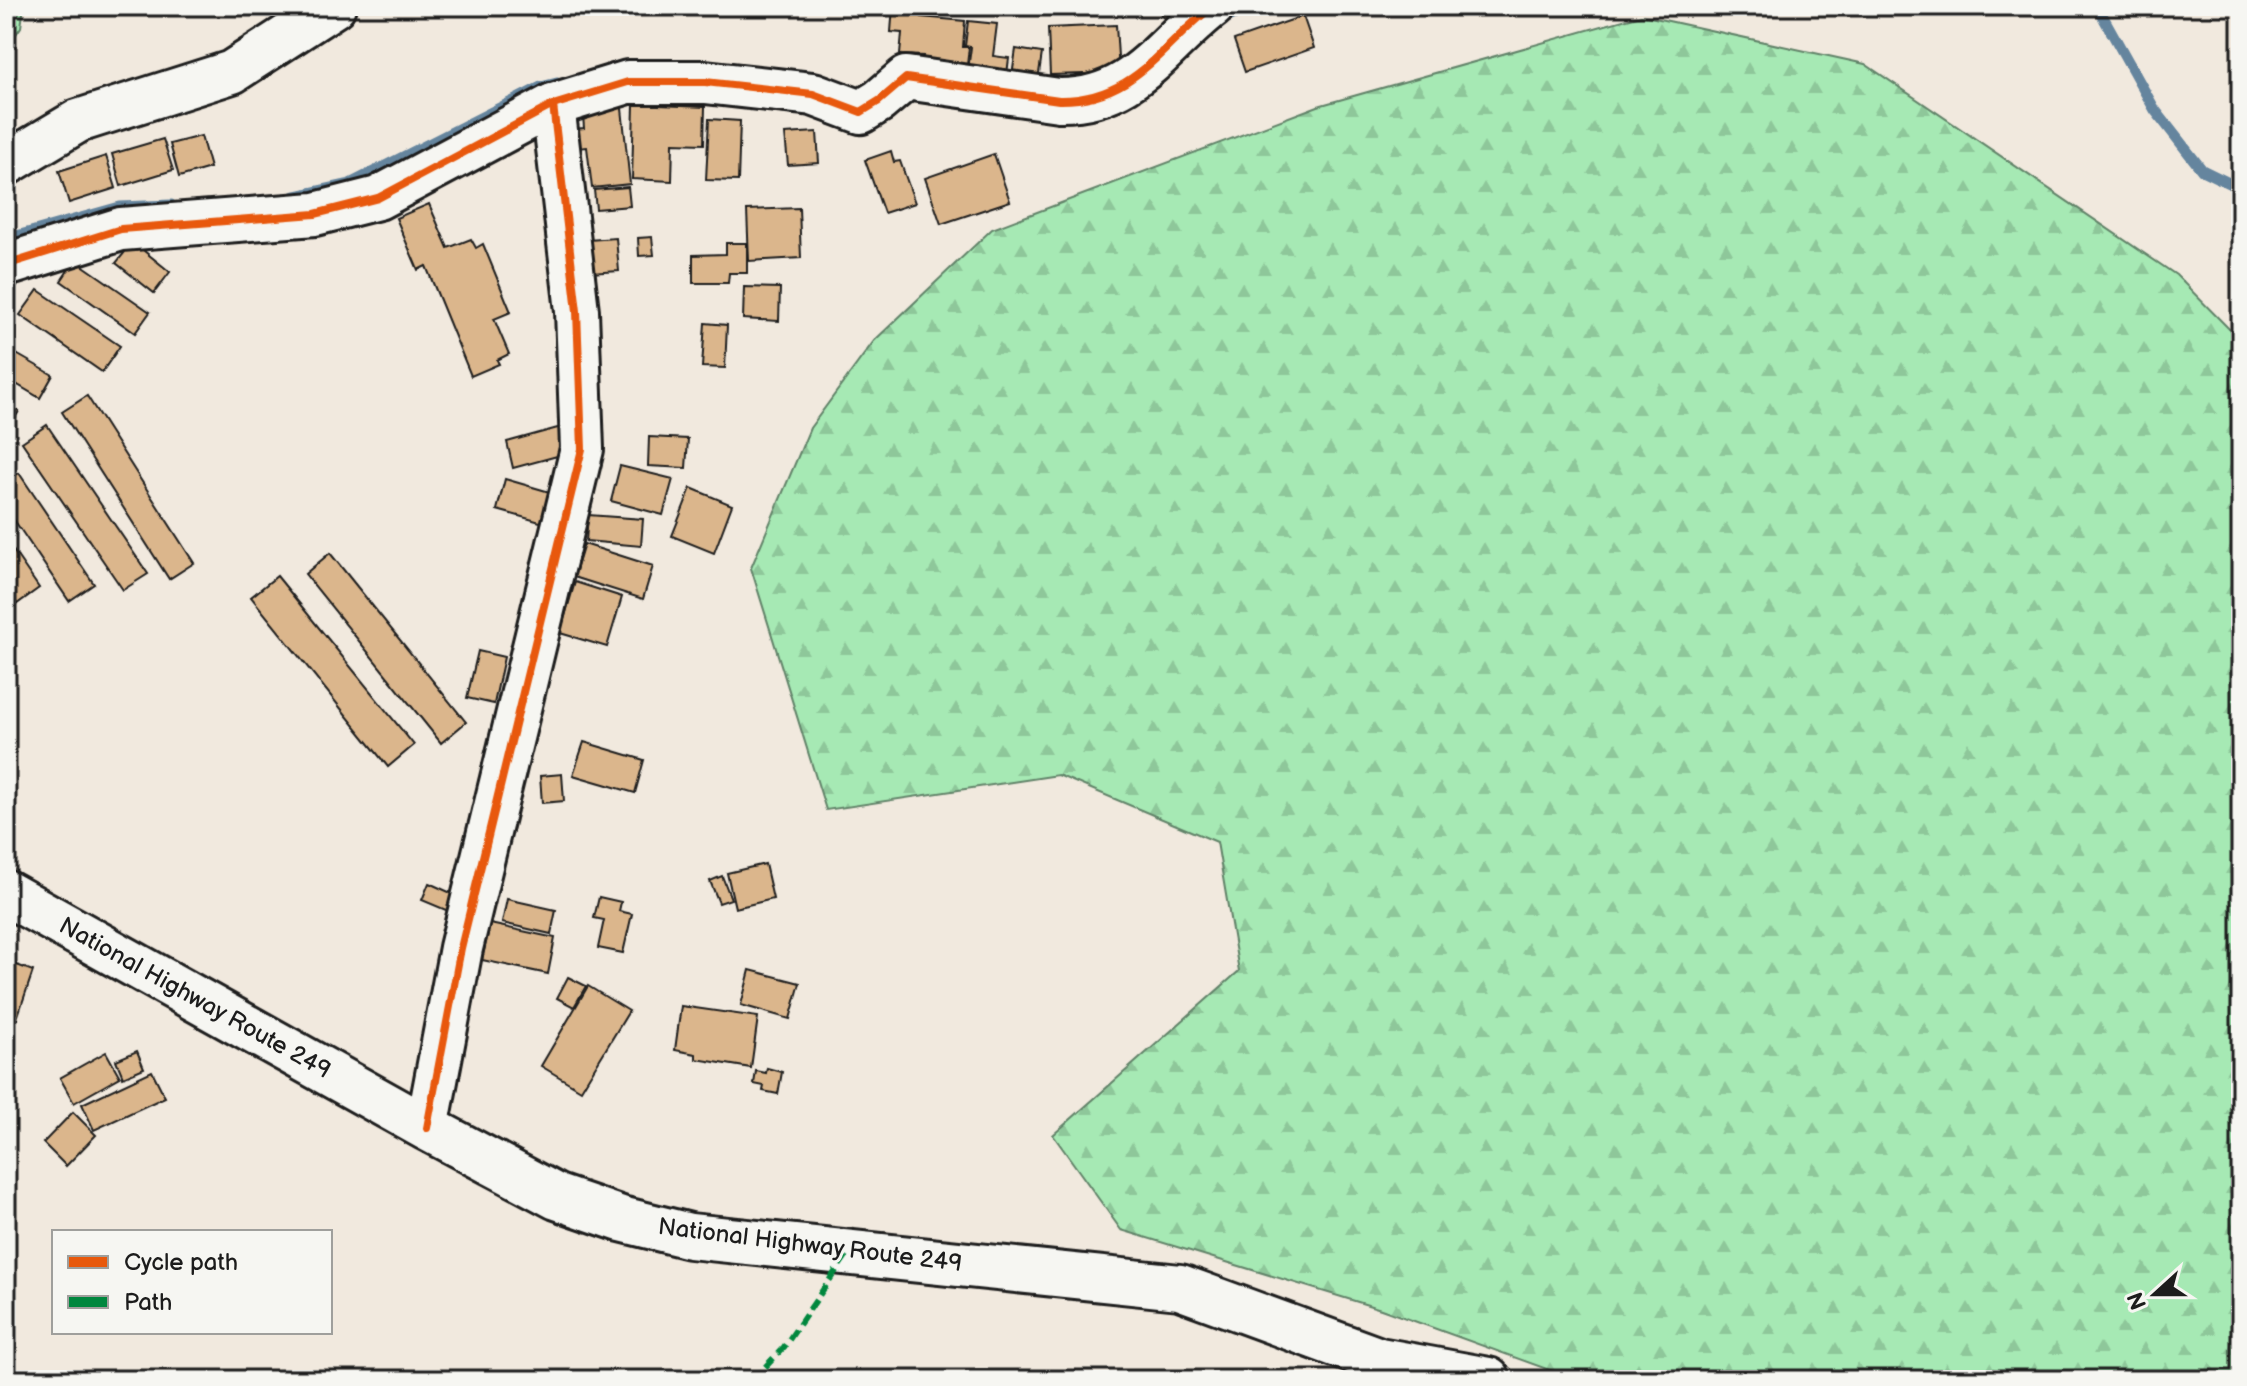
<svg xmlns="http://www.w3.org/2000/svg" width="2247" height="1386" viewBox="0 0 2247 1386" font-family="'Balsamiq Sans',sans-serif">
<style>
.forest{fill:url(#forest-firs);stroke:#618268;stroke-width:2}
.lines{fill:none;stroke-linecap:round;stroke-linejoin:round}
.stream{stroke:#65859e;stroke-width:11}
.building{fill:#dbb68c;stroke:#1c1c1c;stroke-width:2}
.street-casing{stroke:#1c1c1c;stroke-width:48}
.highway-casing{stroke:#1c1c1c;stroke-width:50}
.street{stroke:#f6f6f2;stroke-width:42}
.highway{stroke:#f6f6f2;stroke-width:44}
.quiet{stroke:#00873e;stroke-width:6;stroke-dasharray:12 6;stroke-linecap:butt}
.cycleway-casing{stroke:#f6f6f2;stroke-width:13}
.cycleway{stroke:#e8590c;stroke-width:8}
.labels{text-anchor:middle;dominant-baseline:central;stroke-width:6;stroke-linejoin:round;paint-order:stroke}
.street-label{font-size:24px;fill:#1c1c1c;stroke:#f6f6f2}
</style>
<defs>
<pattern id="forest-firs" width="22" height="20" patternUnits="userSpaceOnUse" patternTransform="scale(2)"><rect width="22" height="20" fill="#a6e9b4"/><path d="M5 1l3.5 6h-7zM16 11l3.5 6h-7z" fill="#8ec79a"/></pattern>
</defs>
<rect width="100%" height="100%" fill="#f1e9de"/>
<filter id="ink" filterUnits="userSpaceOnUse"><feTurbulence type="fractalNoise" baseFrequency=".0125" numOctaves="2"/><feDisplacementMap in="SourceGraphic" scale="16" xChannelSelector="R" yChannelSelector="G"/><feConvolveMatrix kernelMatrix="1 2 1 2 8 2 1 2 1" color-interpolation-filters="sRGB"/></filter>
<g filter="url(#ink)">
<g class="forest">
<polygon points="6,6 24,6 21,27 6,48"/>
<polygon points="1641,15 1865,64 2176,275 2241,341 2241,1380 1595,1380 1555,1372 1381,1309 1121,1230 1053,1135 1239,971 1217,842 1058,775 826,810 751,568 810,428 874,341 992,229 1318,106"/>
</g>
<g class="lines">
<g class="stream">
<polyline points="2097,6 2155,110 2202,170 2241,189"/>
<polyline points="1219,22 1250,6"/>
<polyline points="295,196 350,184 541,87 557,83"/>
<polyline points="6,239 120,207 171,205"/>
</g>
</g>
<g class="building">
<polygon points="893,6 923,6 922,17 965,21 963,47 969,47 966,74 922,70 923,56 900,55 902,33 891,32"/>
<polygon points="944,6 1021,6 1021,9"/>
<polygon points="1155,6 1200,6 1170,27"/>
<polygon points="1303,16 1314,48 1245,72 1234,40"/>
<polygon points="968,21 997,24 993,56 1009,58 1006,82 967,77 971,47 965,46"/>
<polygon points="1116,25 1119,73 1050,75 1048,28"/>
<polygon points="1016,49 1042,53 1037,87 1011,83"/>
<polygon points="621,99 630,184 592,188 587,147 578,148 575,129 584,128 582,102"/>
<polygon points="634,104 705,107 704,144 673,143 672,181 632,179"/>
<polygon points="709,119 740,121 738,181 706,180"/>
<polygon points="817,132 819,163 788,165 785,134"/>
<polygon points="201,136 210,168 179,177 170,144"/>
<polygon points="163,139 173,170 121,186 112,154"/>
<polygon points="891,151 894,162 900,161 915,203 884,213 865,160"/>
<polygon points="994,154 1010,201 941,224 925,178"/>
<polygon points="106,156 116,188 69,203 59,171"/>
<polygon points="628,187 630,206 596,209 594,190"/>
<polygon points="429,204 448,248 471,239 476,248 483,244 511,312 494,319 509,354 497,360 499,364 471,376 426,266 418,270 396,218"/>
<polygon points="799,208 801,258 749,261 747,210"/>
<polygon points="652,237 654,255 639,256 638,238"/>
<polygon points="616,238 619,271 590,273 588,240"/>
<polygon points="133,242 170,272 154,293 116,263"/>
<polygon points="726,243 747,243 747,273 729,273 728,283 693,283 693,255 726,254"/>
<polygon points="75,260 150,312 135,333 61,281"/>
<polygon points="744,287 780,288 779,321 743,319"/>
<polygon points="38,290 120,346 102,372 20,315"/>
<polygon points="705,323 727,325 725,368 702,367"/>
<polygon points="6,348 53,375 40,398 6,378"/>
<polygon points="87,396 194,563 169,579 62,412"/>
<polygon points="6,403 19,411 6,433"/>
<polygon points="47,425 148,574 123,590 22,442"/>
<polygon points="565,426 572,452 513,468 507,442"/>
<polygon points="649,437 688,439 686,468 648,466"/>
<polygon points="620,466 673,479 663,515 611,501"/>
<polygon points="19,473 94,584 69,601 6,508 6,481"/>
<polygon points="505,479 560,495 551,525 497,510"/>
<polygon points="691,488 732,505 714,553 672,536"/>
<polygon points="588,515 643,519 641,546 586,541"/>
<polygon points="6,540 39,588 17,604 6,589"/>
<polygon points="584,544 653,566 643,599 574,577"/>
<polygon points="330,553 466,722 441,743 305,574"/>
<polygon points="277,576 414,745 388,767 251,597"/>
<polygon points="575,582 622,597 607,647 560,633"/>
<polygon points="478,651 504,657 494,704 467,698"/>
<polygon points="584,742 644,760 635,793 573,775"/>
<polygon points="562,774 564,801 542,803 540,776"/>
<polygon points="765,864 773,899 735,908 727,873"/>
<polygon points="722,876 731,899 719,903 710,881"/>
<polygon points="429,883 460,897 453,913 422,900"/>
<polygon points="599,897 621,902 619,911 632,914 623,953 598,948 604,920 594,918"/>
<polygon points="507,899 556,910 551,934 502,923"/>
<polygon points="490,924 555,938 548,974 482,960"/>
<polygon points="6,961 33,971 6,1051"/>
<polygon points="750,970 800,983 790,1019 741,1005"/>
<polygon points="568,977 586,986 574,1007 557,998"/>
<polygon points="588,986 629,1011 581,1090 541,1066"/>
<polygon points="681,1006 758,1017 751,1068 696,1059 696,1054 675,1050"/>
<polygon points="137,1051 144,1068 123,1077 116,1060"/>
<polygon points="106,1052 120,1077 74,1103 60,1078"/>
<polygon points="767,1068 782,1072 778,1094 763,1091 764,1086 754,1084 756,1071 766,1073"/>
<polygon points="152,1071 165,1097 94,1130 82,1104"/>
<polygon points="73,1112 96,1135 66,1166 43,1143"/>
</g>
<g class="lines">
<defs>
<g id="street">
<polyline points="6,164 78,121 232,72 334,6"/>
<path d="M6,265l115,-36 194,-15 63,-16 175,-93 75,-23h77l108,12 48,18 18,-11 27,-23 153,22c75,1 102,-54 154,-94"/>
<polyline points="427,1128 461,948 582,449 577,311 553,105"/>
</g>
<polyline id="highway" points="6,893 427,1128 557,1197 621,1219 690,1236 1180,1287 1379,1360 1488,1380"/>
</defs>
<use href="#street" class="street-casing"/>
<use href="#highway" class="highway-casing"/>
<use href="#street" class="street"/>
<use href="#highway" class="highway"/>
<polyline class="quiet" points="753,1380 784,1347 848,1253"/>
<defs>
<g id="cycleway">
<path d="M6,265l115,-36 194,-15 63,-16 175,-93 75,-23h77l108,12 48,18 18,-11 27,-23 153,22c75,1 102,-54 154,-94"/>
<polyline points="427,1128 461,948 582,449 577,311 553,105"/>
</g>
</defs>
<use href="#cycleway" class="cycleway-casing"/>
<use href="#cycleway" class="cycleway"/>
</g>
</g>
<g class="labels">
<g class="street-label">
<text transform="translate(195 998) rotate(29)">National Highway Route 249</text>
<text transform="translate(810 1245) rotate(7)">National Highway Route 249</text>
</g>
</g>
<rect width="2247" height="1386" fill="none" stroke="#f6f6f2" stroke-width="32"/>
<rect x="16" y="16" width="2215" height="1354" fill="none" stroke="#1c1c1c" stroke-width="3" filter="url(#ink)"/>
<rect x="52" y="1230" width="280" height="104" fill="#f6f6f2" stroke="#9f9f9c" stroke-width="2"/>
<rect x="68" y="1256" width="40" height="12" fill="#e8590c" stroke="#9f9f9c" stroke-width="2"/>
<text x="124" y="1270" font-size="24" fill="#1c1c1c">Cycle path</text>
<rect x="68" y="1296" width="40" height="12" fill="#00873e" stroke="#9f9f9c" stroke-width="2"/>
<text x="124" y="1310" font-size="24" fill="#1c1c1c">Path</text>
<g transform="translate(2155 1294) rotate(249)" stroke="#f6f6f2" stroke-width="6" paint-order="stroke">
<path d="M0-6L14 30L0 20L-14 30Z" fill="#1c1c1c"/>
<text y="-12" font-size="22" font-weight="bold" text-anchor="middle" fill="#1c1c1c">N</text>
</g>
</svg>
